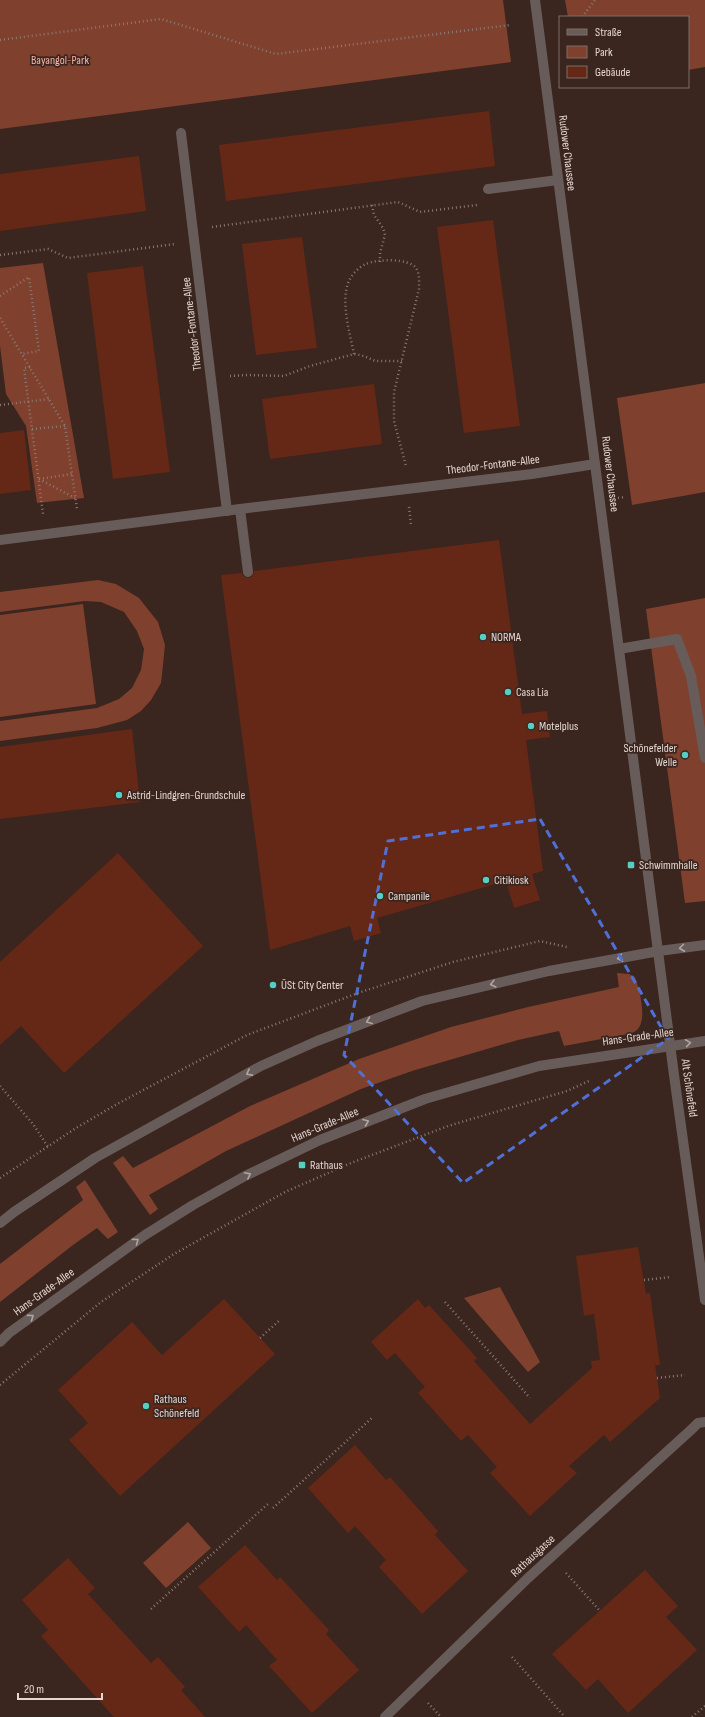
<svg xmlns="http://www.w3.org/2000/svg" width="705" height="1717" viewBox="0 0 705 1717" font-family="'Sofia Sans Condensed',sans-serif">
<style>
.green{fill:#7f402e}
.building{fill:#662816}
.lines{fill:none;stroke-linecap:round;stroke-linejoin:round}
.path{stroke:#8b7973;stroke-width:2.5;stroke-dasharray:1 3;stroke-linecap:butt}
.minor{stroke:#675c59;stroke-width:10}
.oneway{stroke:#b2a5a1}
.marked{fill:none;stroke:#4f70d6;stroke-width:3;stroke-dasharray:8 5;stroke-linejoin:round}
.poi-dot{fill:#56cec3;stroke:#3a251f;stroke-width:1.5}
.labels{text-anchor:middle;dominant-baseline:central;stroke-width:3.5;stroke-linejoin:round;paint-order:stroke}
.park-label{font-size:12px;fill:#f4b7a6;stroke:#3a251f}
.street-label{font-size:12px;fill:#e4d6d1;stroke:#3a251f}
.poi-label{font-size:12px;fill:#e4d6d1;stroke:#3a251f;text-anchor:start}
</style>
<rect width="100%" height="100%" fill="#3a251f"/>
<g class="green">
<polygon points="0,0 503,0 511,62 0,129"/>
<polygon points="565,0 705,0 705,67 688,70 688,17 568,17"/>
<polygon points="43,263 84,498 37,503 26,426 6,394 0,346 0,268"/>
<polygon points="705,383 705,492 632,505 617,398"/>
<polygon points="98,580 116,584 139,598 158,622 165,645 163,665 161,683 151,700 141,711 127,720 97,728 0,741 0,721 97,708 119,699 132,688 141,670 144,649 137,631 124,612 101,602 85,601 0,612 0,592"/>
<polygon points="705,598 705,901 685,903 646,609"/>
<polygon points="83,604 96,704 0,717 0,615"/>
<path d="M617,973l12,1 6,3c4,11 13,43 2,53 -2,2 -6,3 -9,4l-64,12 -5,-15 -41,9 -106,31 -51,18 -135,62 -77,44 9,14 -8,6 -37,-52 10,-7 10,12 117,-62 109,-47 92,-32 77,-20 91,-20z"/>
<polygon points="85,1180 118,1232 108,1239 97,1228 73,1245 0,1302 0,1264 83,1200 76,1187"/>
<polygon points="500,1287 540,1362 528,1372 464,1298"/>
<polygon points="188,1522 211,1548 166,1588 143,1563"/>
</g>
<g class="building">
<polygon points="489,111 495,166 226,201 219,145"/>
<polygon points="139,156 146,211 0,231 0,174"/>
<polygon points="493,220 520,426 464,433 437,227"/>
<polygon points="302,237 317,348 256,355 242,244"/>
<polygon points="143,266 170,472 113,479 87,273"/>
<polygon points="374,384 382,444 270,459 262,399"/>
<polygon points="24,430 31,490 0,494 0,433"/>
<polygon points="499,540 522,714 547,711 550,737 526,740 543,871 532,874 540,900 514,908 506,881 377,918 381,933 354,941 350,926 270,950 221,575 242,573 243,576 248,578 252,577 254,571"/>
<polygon points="132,729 140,802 0,819 0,747"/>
<polygon points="118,853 203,946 64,1073 21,1026 0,1045 0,962"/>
<polygon points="638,1247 646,1294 650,1293 660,1365 655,1365 660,1398 610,1442 604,1435 569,1466 577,1473 530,1516 490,1473 497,1467 468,1435 461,1441 418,1393 425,1387 395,1353 387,1360 371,1342 418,1299 425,1308 429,1305 477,1358 474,1361 530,1424 592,1368 591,1361 600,1360 594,1314 584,1316 576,1256"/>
<polygon points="224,1299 275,1354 120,1496 69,1440 88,1423 58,1390 132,1322 162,1355"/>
<polygon points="355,1445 386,1480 390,1477 438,1531 435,1535 468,1571 422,1614 379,1567 386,1560 355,1526 348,1533 308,1488"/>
<polygon points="245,1545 277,1580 280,1577 329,1630 326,1634 359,1670 312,1713 269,1666 277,1660 246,1625 239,1632 198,1587"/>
<polygon points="68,1558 95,1588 88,1594 151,1663 158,1657 185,1687 181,1690 205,1717 114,1717 41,1636 48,1630 22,1600"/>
<polygon points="645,1570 678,1606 666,1617 697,1650 628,1713 598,1679 586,1690 552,1654"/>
</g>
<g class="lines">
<g class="path">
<polyline points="582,17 595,0"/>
<polyline points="0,40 161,19 276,54 510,25"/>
<polyline points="372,205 374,215 383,228 385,235 380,253 380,262"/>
<polyline points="212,227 398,202 420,212 477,205"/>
<polyline points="0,255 48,249 68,258 175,244"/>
<polyline points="0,296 29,277 39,351 22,354"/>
<polyline points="0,318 65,426 77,509"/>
<path d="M354,354c-4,-20 -14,-54 -5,-73 3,-7 10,-14 17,-17 10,-5 43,-6 50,4 4,6 3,14 3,21l-25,103v29l12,45"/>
<polyline points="30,367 24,368 43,514"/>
<polyline points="230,376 247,375 284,376 310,366 354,354 364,356 375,361 402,361"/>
<polyline points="0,405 49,399"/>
<polyline points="32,429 65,426"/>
<polyline points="39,479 75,498"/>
<polyline points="39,479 72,474"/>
<polyline points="618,498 625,497"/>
<polyline points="409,507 411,525"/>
<polyline points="0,1086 33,1124 48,1147"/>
<polyline points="0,1178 76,1128 119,1103 247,1035 358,993 453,962 540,941 567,947"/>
<polyline points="644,1280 671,1277"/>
<polyline points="445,1302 530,1398"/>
<polyline points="260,1338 280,1320"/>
<polyline points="657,1378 685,1375"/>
<polyline points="0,1385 101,1302 174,1254 285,1192 351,1163 448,1126 567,1091 591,1080"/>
<polyline points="273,1508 373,1417"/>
<polyline points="566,1573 600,1611"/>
<polyline points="151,1609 269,1503"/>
<polyline points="512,1657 565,1717"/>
<polyline points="428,1703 441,1717"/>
<polyline points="692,1717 705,1706"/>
</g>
<g class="minor">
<polyline points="535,0 674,1075 705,1300"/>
<polyline points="181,133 227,511"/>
<polyline points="488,189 558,180"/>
<polyline points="240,509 248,572"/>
<polyline points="0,540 240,509 532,474 595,464"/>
<polyline points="619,649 677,639 691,676 705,758"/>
<polyline points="0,1223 14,1212 95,1158 261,1066 317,1041 422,1001 549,971 659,951 705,945"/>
<polyline points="0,1342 9,1333 145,1235 193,1205 245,1176 320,1140 425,1099 539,1066 705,1041"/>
<polyline points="385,1717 528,1578 692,1429 698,1423 705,1422"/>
</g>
</g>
<defs><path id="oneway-chevron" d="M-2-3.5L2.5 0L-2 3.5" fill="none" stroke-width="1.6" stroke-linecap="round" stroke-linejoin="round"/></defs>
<g class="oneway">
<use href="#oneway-chevron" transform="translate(682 948) rotate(173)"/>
<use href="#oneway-chevron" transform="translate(620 958) rotate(170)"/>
<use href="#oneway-chevron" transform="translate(493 984) rotate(166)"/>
<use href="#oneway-chevron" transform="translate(369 1021) rotate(159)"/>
<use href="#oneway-chevron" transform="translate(688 1043) rotate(-8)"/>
<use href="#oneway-chevron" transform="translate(249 1073) rotate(152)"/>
<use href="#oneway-chevron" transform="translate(366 1122) rotate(-21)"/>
<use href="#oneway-chevron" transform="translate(248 1175) rotate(-27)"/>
<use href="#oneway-chevron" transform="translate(136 1241) rotate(-36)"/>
<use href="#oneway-chevron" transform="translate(31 1317) rotate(-36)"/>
</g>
<path class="marked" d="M540,819l128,220 -205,144 -119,-128 44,-214z"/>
<g class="poi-dot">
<circle cx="483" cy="637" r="4"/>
<circle cx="508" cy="692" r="4"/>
<circle cx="531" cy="726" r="4"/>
<circle cx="685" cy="755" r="4"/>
<circle cx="119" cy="795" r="4"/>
<rect x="627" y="861" width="8" height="8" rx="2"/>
<circle cx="486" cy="880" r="4"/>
<circle cx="380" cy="896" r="4"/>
<circle cx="273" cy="985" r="4"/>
<rect x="298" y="1161" width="8" height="8" rx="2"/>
<circle cx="146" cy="1406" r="4"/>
</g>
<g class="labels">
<g class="park-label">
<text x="60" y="60">Bayangol-Park</text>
</g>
<g class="street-label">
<text transform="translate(567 153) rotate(83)">Rudower Chaussee</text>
<text transform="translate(192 324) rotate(-97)">Theodor-Fontane-Allee</text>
<text transform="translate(493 465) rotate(-7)">Theodor-Fontane-Allee</text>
<text transform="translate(610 474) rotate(83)">Rudower Chaussee</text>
<text transform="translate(638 1037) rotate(-8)">Hans-Grade-Allee</text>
<text transform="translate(689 1088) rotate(82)">Alt Schönefeld</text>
<text transform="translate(325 1125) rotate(-23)">Hans-Grade-Allee</text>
<text transform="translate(44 1292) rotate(-36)">Hans-Grade-Allee</text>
<text transform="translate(533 1556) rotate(-43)">Rathausgasse</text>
</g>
<g class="poi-label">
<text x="491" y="637">NORMA</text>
<text x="516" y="692">Casa Lia</text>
<text x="539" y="726">Motelplus</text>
<text x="677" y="748" text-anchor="end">Schönefelder<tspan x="677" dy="14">Welle</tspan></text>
<text x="127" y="795">Astrid-Lindgren-Grundschule</text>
<text x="639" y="865">Schwimmhalle</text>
<text x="494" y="880">Citikiosk</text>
<text x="388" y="896">Campanile</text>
<text x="281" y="985">ÜSt City Center</text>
<text x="310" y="1165">Rathaus</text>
<text x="154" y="1399">Rathaus<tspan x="154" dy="14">Schönefeld</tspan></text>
</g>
</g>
<rect x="559" y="16" width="130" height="72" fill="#3a251f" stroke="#7e6c66"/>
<rect x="567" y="29" width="20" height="6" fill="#675c59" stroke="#7e6c66"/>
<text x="595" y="36" font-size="12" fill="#e4d6d1">Straße</text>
<rect x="567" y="46" width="20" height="12" fill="#7f402e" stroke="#7e6c66"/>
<text x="595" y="56" font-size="12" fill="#e4d6d1">Park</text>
<rect x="567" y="66" width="20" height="12" fill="#662816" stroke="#7e6c66"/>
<text x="595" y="76" font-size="12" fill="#e4d6d1">Gebäude</text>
<path d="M18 1693v6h84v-6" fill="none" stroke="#e4d6d1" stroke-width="2"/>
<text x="24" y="1693" font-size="12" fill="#e4d6d1" stroke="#3a251f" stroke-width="3" paint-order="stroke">20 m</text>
</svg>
